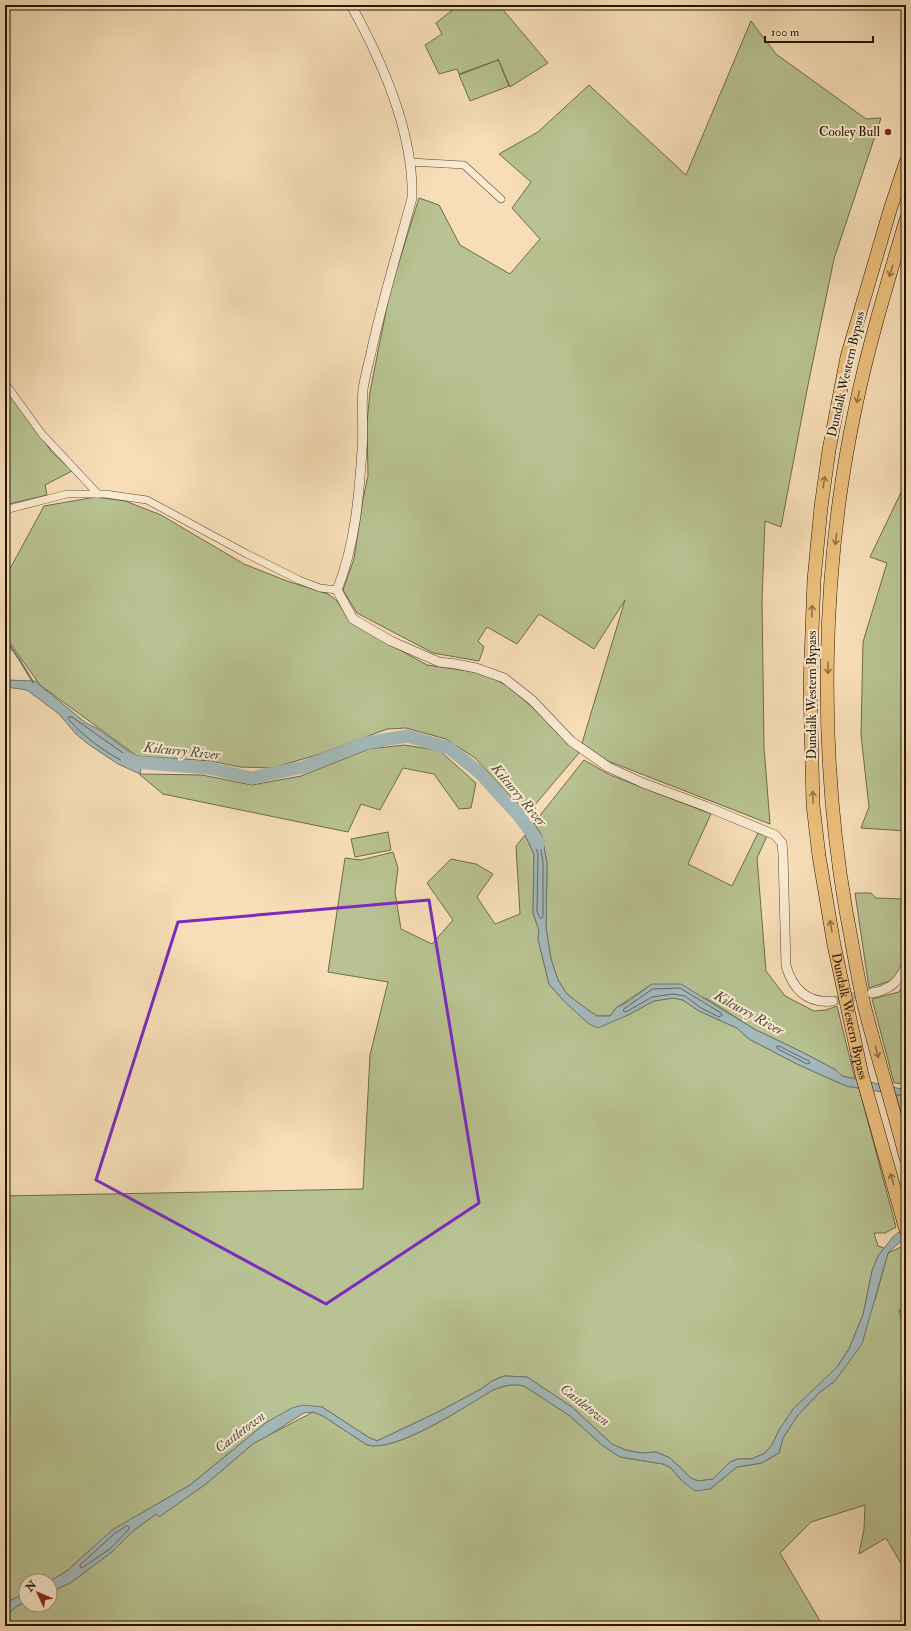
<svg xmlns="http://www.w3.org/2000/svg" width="911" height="1631" viewBox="0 0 911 1631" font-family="'IM FELL Double Pica',serif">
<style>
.green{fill:#b8c292;stroke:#6e6b49}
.water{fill:#a3b9bb;stroke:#717770}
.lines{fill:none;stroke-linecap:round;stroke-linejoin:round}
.shore{stroke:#64665e;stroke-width:1}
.stream{stroke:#717770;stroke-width:2}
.river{stroke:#a3b9bb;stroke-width:13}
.tertiary-tunnel{stroke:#cdb693;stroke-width:9;stroke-dasharray:9 4.5;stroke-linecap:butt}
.minor-casing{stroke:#5a462e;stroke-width:8}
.tertiary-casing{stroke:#5a462e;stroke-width:10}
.motorway-casing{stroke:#251400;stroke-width:14}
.minor{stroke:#faead1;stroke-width:7}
.tertiary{stroke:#faead1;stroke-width:9}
.motorway{stroke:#ecbf7c;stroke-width:13}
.oneway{stroke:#927244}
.marked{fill:none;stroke:#7b2cbf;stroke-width:3;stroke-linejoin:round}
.poi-dot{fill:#8f2418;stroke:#faead1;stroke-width:1.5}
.labels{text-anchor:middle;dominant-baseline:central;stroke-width:4;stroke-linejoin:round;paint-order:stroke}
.poi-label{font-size:13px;fill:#251400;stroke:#faead1;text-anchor:end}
.street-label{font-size:13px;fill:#251400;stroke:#faead1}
.water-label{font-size:14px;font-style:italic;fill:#514e41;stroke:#faead1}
</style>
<rect width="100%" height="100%" fill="#f7deb8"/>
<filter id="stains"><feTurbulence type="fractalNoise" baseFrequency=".005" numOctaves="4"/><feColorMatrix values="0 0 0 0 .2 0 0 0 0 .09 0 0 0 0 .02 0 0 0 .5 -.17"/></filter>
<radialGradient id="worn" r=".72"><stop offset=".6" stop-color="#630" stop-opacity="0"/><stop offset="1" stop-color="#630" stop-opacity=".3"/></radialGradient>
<g class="green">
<polygon points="459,5 499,5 548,63 510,87 498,59 509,86 470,101 459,75 498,60 459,74 457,69 439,74 425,45 442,34 436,23"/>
<polygon points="751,21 776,54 866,119 881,118 834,259 807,390 781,527 765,521 762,600 764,747 770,824 608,761 582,743 625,600 594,649 539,614 517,644 487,627 478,641 484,647 479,661 433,653 357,613 343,590 354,559 363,499 368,476 367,423 370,392 390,291 419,198 439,205 460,245 510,274 540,239 512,208 531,182 499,154 538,132 589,85 686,175"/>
<polygon points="5,387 51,451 72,471 45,485 47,495 5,505"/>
<polygon points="906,482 906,831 861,828 869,807 861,735 863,642 887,563 870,557"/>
<polygon points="96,497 125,501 161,515 244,564 287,581 328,594 337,601 351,623 427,665 482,673 508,686 540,714 579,753 527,814 475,758 446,739 406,728 387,729 320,754 272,768 240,767 211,761 137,756 40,685 5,636 5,578 44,506"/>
<polygon points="405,745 440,751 476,783 471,808 459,809 434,774 403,768 380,810 361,804 348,832 163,794 139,774 202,775 252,785 301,776 369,749"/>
<polygon points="584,760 610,775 711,814 688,864 732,886 758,833 767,836 757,858 766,971 785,996 814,1011 826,1010 837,1006 855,1079 842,1076 836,1070 802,1052 754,1029 707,999 652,984 616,1008 610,1016 597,1016 588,1010 567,994 558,980 551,959 546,928 547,863 542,836 534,823"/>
<polygon points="388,832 391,850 355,857 351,839"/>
<polygon points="525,835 534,854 533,913 539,930 538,939 549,984 564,1001 589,1024 628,1015 654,1001 673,998 683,1000 699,1011 737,1028 749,1039 797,1064 846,1086 859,1088 896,1227 885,1233 874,1233 878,1246 884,1248 878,1256 872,1271 863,1315 849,1349 837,1367 779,1430 772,1445 765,1453 752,1459 738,1459 730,1462 713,1479 698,1481 691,1478 670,1458 656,1452 642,1453 625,1450 612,1444 572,1407 527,1377 504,1376 492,1381 481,1389 438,1412 377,1441 368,1437 322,1407 267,1422 190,1485 140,1514 91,1549 68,1570 50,1581 26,1581 26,1593 5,1603 5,1196 363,1189 370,1055 388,982 328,972 345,858 361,860 393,852 398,868 395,892 401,929 432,944 453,920 427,883 451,859 476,864 493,874 477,897 495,924 520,914 516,846"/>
<path d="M855,893h16l5,5 28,1 2,4c0,19 3,63 -13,76 -6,4 -17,6 -24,9z"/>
<polygon points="906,981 906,1084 894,1083 872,999 899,992"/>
<polygon points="896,1095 906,1096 906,1132"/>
<path d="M901,1247l5,18v48l-7,-3 7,27v235l-20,-34 -27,16 5,-25 1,-24 -54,17 -31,31 43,73h-812l-2,-13 8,-7 9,-4v3h24v-13l20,-9 43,-32 20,-20 23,-17 4,2 46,-32 48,-41 59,-31 10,4 44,29c30,8 98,-39 126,-55 10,-4 20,-7 31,-4l46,30 32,29 18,12 43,7 8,4 11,13 28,8 27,-22 25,-4 17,-10 4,-15 15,-23 22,-23 15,-11 40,-81 13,-47z"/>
</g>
<g class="water">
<polygon points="7,680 35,681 86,723 98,729 142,761 140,774 118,764 88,744 76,734 59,714 27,690 6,687"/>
<polygon points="534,823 542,836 547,863 546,928 551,959 558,980 567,994 588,1010 597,1016 610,1016 616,1008 629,1001 652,984 681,984 754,1029 802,1052 836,1070 842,1076 906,1090 906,1096 846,1086 797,1064 749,1039 737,1028 699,1011 683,1000 673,998 654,1001 628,1015 598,1028 589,1024 564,1001 549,984 538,939 539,930 533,913 534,854 525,835"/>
<path d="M906,1226v10l-18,17 -26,91 -27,37 -15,11 -22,23 -15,23 -4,15 -17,10 -25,4 -27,22 -15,2 -13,-10 -11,-13 -8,-4 -43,-7 -18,-12 -32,-29 -46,-30c-11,-3 -21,0 -31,4 -27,16 -97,63 -126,55l-44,-29 -10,-4 -9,1 -38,24 -12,6 -48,41 -47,33 -3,-3 -23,17 -20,20 -43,32 -20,9v-11l18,-11 44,-40 78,-45 77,-63 25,-14 11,-3 19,2 46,30 9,4 61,-29 43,-23 11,-8 12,-5 23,1 45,30 40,37 13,6 17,3 14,-1 14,6 21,20 7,3 15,-2 17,-17 8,-3h14l13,-6 7,-8 7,-15 14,-21 44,-42 12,-18 14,-34 9,-44 6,-15 15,-19z"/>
<polygon points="26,1593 26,1602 17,1606 9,1613 11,1626 5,1626 5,1603"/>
</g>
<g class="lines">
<g class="shore">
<path d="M69,717h3l65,46v4h-2c-25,-11 -48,-27 -66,-47z"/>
<polygon points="533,832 535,832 539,837 543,863 543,917 541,919 537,912 538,853 530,836"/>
<polygon points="653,989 680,988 721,1013 722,1015 719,1017 701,1008 685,996 673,994 652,997 626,1012 623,1011 624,1009"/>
<polygon points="777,1046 779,1046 809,1061 810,1063 807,1064 778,1049"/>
<polygon points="127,1526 129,1527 129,1529 111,1548 82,1568 80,1567 80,1565 114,1534"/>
</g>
<polyline class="stream" points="5,639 19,659 33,682"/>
<polyline class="river" points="127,758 133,762 209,768 251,778 304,767 366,743 407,736 449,748 480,773 519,816 539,843"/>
<polyline class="tertiary-tunnel" points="833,1001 867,994"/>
<defs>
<g id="minor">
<polyline points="410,162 464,165 501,199"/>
<polyline points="5,383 42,434 98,494"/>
<polyline points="5,510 67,494 105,494 147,500 247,554 299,580 320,588 337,590"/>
</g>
<g id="tertiary">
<path d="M351,5c31,56 63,127 61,193 -14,52 -30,103 -41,155 -3,12 -6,24 -8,36 -2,20 1,41 -1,61 -3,47 -7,95 -25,140l16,29 38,22 48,21 17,2 20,4 28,10 28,22 39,41 37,26 35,16 62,23 70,29 7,8 1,11 3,112c7,23 21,38 47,35"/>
<path d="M872,993c17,-3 28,-11 34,-28"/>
</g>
<g id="motorway">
<path id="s1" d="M906,162l-16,48 -43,147 -18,93 -8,57 -7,73 -4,105 3,120 6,51 15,89 28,130 44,155"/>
<path d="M906,220c-18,61 -37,123 -50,185 -35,162 -38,343 -10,506 6,31 11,63 18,94 13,51 29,102 42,153"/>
</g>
</defs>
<use href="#minor" class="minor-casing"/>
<use href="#tertiary" class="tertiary-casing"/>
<use href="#motorway" class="motorway-casing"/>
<use href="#minor" class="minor"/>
<use href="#tertiary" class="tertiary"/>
<use href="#motorway" class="motorway"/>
</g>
<defs><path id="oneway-shaft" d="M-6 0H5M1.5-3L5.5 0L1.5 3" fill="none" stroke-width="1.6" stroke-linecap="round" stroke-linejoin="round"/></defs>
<g class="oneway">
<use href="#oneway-shaft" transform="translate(891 271) rotate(106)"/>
<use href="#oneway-shaft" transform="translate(858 397) rotate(103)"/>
<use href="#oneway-shaft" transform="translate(824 482) rotate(-81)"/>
<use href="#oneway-shaft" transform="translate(836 539) rotate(97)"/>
<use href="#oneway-shaft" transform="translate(812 611) rotate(-87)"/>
<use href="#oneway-shaft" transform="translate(828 668) rotate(90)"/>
<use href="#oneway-shaft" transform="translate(813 797) rotate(-92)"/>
<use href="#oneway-shaft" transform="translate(831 926) rotate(-100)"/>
<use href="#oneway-shaft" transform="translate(877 1052) rotate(75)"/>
<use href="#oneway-shaft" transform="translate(892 1179) rotate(-106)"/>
</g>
<path class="marked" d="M429,900l50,303 -153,101 -230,-124 82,-258z"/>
<circle class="poi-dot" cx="888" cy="132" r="4"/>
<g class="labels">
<g class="poi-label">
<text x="880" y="132">Cooley Bull</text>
</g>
<g class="street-label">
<text transform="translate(846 374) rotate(-77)">Dundalk Western Bypass</text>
<text transform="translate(812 695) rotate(-90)">Dundalk Western Bypass</text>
<text stroke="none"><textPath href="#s1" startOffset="869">Dundalk Western Bypass</textPath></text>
</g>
<g class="water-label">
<text transform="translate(182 751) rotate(6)">Kilcurry River</text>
<text transform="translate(519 795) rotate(50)">Kilcurry River</text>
<text transform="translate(749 1013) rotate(29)">Kilcurry River</text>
<text transform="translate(585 1405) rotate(38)">Castletown</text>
<text transform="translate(240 1432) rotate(-37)">Castletown</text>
</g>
</g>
<rect width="911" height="1631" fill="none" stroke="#f7deb8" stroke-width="20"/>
<rect x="6" y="6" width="899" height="1619" fill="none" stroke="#251400" stroke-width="2"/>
<rect x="10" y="10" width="891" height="1611" fill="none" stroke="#251400"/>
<g transform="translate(38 1593) rotate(314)"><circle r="19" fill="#faead1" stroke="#a5947d"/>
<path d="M0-3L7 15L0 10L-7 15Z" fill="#8f2418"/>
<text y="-6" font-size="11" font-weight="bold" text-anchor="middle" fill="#251400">N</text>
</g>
<path d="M765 36v6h108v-6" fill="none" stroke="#251400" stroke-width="2"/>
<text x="771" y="36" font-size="12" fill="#251400" stroke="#faead1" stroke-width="3" paint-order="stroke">100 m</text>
<rect width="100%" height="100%" filter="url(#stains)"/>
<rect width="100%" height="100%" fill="url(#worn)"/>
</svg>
